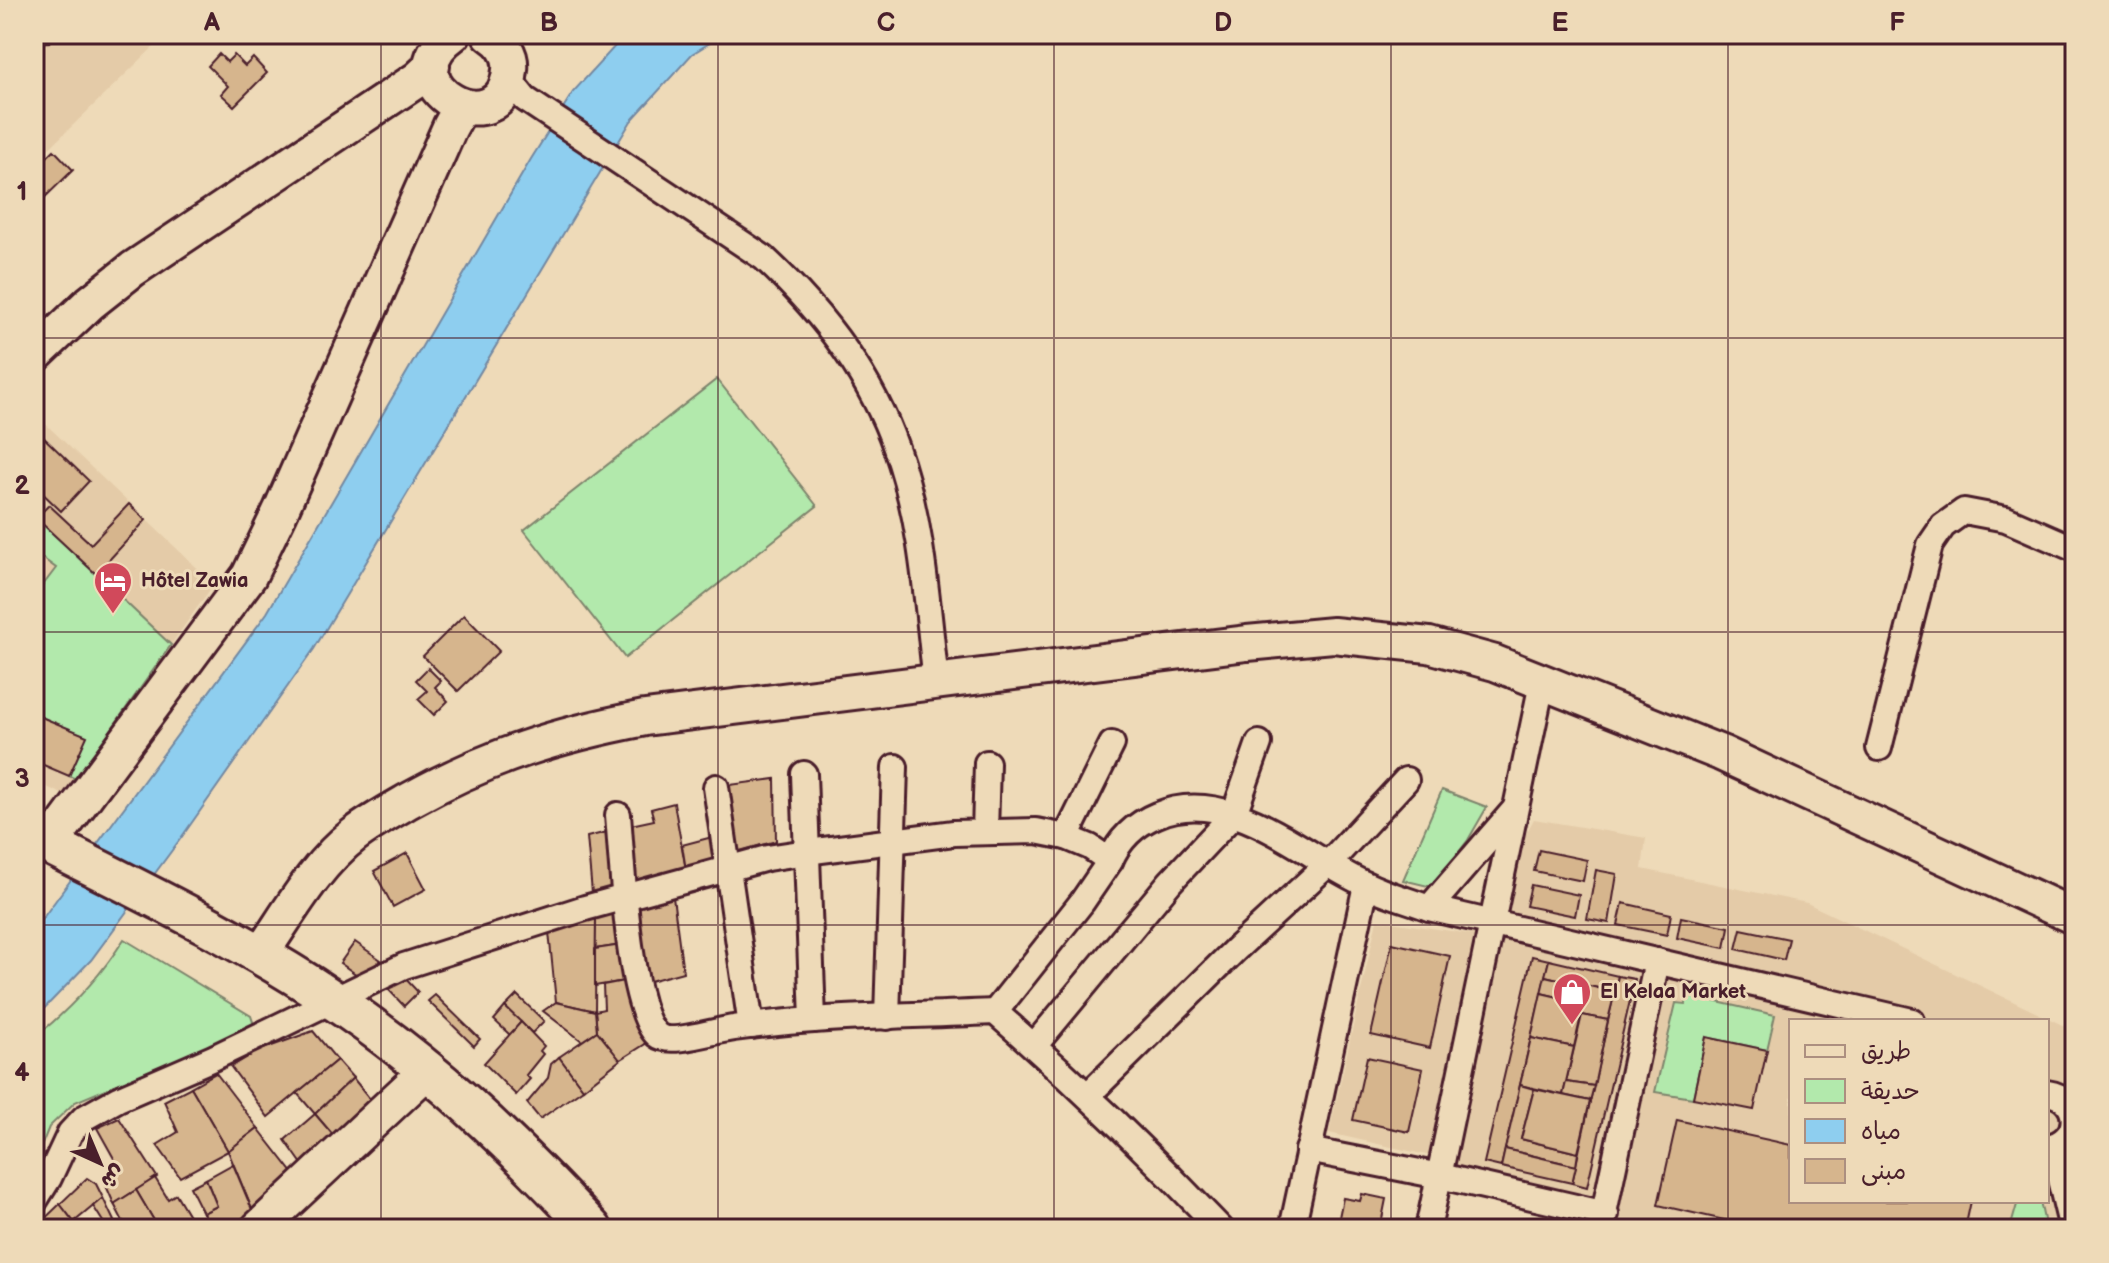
<svg xmlns="http://www.w3.org/2000/svg" width="2109" height="1263" viewBox="0 0 2109 1263" font-family="'Balsamiq Sans','Playpen Sans Arabic',sans-serif">
<style>
.built{fill:#e4cba8;fill-rule:evenodd}
.green{fill:#b2e9ac;stroke:#7e846c;stroke-width:2}
.water{fill:#8eceef;stroke:#7388a1;stroke-width:2}
.building{fill:#d6b58d;stroke:#4a1f2b;stroke-width:2}
.lines{fill:none;stroke-linecap:round;stroke-linejoin:round}
.street-casing{stroke:#4a1f2b;stroke-width:30}
.secondary-casing{stroke:#4a1f2b;stroke-width:40}
.primary-casing{stroke:#4a1f2b;stroke-width:44}
.street{stroke:#eedab8;stroke-width:24}
.secondary{stroke:#eedab8;stroke-width:34}
.primary{stroke:#eedab8;stroke-width:38}
.grid{fill:none;stroke:#4a1f2b;stroke-width:2;stroke-opacity:0.55}
.labels{text-anchor:middle;dominant-baseline:central;stroke-width:6;stroke-linejoin:round;paint-order:stroke}
.poi-label{font-size:20px;font-weight:bold;fill:#4a1f2b;stroke:#eedab8;text-anchor:start}
.neatline{fill:none;stroke:#4a1f2b;stroke-width:3}
.grid-label{font-size:26px;text-anchor:middle;font-weight:bold;fill:#4a1f2b}
</style>
<rect width="100%" height="100%" fill="#eedab8"/>
<filter id="ink" filterUnits="userSpaceOnUse"><feTurbulence type="fractalNoise" baseFrequency=".0125" numOctaves="2"/><feDisplacementMap in="SourceGraphic" scale="16" xChannelSelector="R" yChannelSelector="G"/><feConvolveMatrix kernelMatrix="1 2 1 2 8 2 1 2 1" color-interpolation-filters="sRGB"/></filter>
<g filter="url(#ink)">
<g class="built">
<polygon points="34,34 167,34 34,163"/>
<polygon points="34,413 214,584 64,795 34,781"/>
<path d="M1534,819l112,19 -4,31 165,34 268,128v198h-489l2,-7 -123,-28 -38,-39 -98,-22 48,-213 94,14zM1791,1021h256v180h-256z"/>
</g>
<g class="green">
<polygon points="717,379 817,506 625,658 524,530"/>
<polygon points="34,516 171,645 76,779 69,776 86,736 34,714 34,597 56,568 34,552"/>
<polygon points="1442,790 1487,807 1468,840 1432,887 1403,880"/>
<path d="M124,939l127,77 3,9 -5,4 -174,73 -26,25 -15,37v-126c35,-28 66,-61 90,-99z"/>
<polygon points="1686,995 1775,1015 1767,1050 1706,1037 1693,1098 1655,1092 1676,1003 1685,1004"/>
<polygon points="2018,1201 2040,1201 2046,1229 2010,1229"/>
</g>
<polygon class="water" points="626,34 724,34 692,54 631,121 314,649 181,838 91,960 34,1019 34,930 267,613 531,159 573,92"/>
<g class="building">
<polygon points="34,34 50,34 50,42 34,43"/>
<polygon points="219,54 227,62 234,55 245,66 253,58 267,73 234,106 221,94 228,86 208,66"/>
<polygon points="54,150 73,170 36,206 34,170"/>
<polygon points="37,431 89,481 61,511 34,485 34,435"/>
<polygon points="129,504 146,520 96,574 36,518 49,505 91,544"/>
<polygon points="464,615 499,651 458,691 423,656"/>
<polygon points="428,668 441,681 435,687 448,701 434,715 418,699 427,691 416,680"/>
<polygon points="34,714 87,736 69,776 34,761"/>
<polygon points="775,779 776,841 731,854 722,786"/>
<polygon points="674,803 686,870 632,884 626,826 654,820 651,809"/>
<polygon points="611,831 618,886 592,893 587,837"/>
<polygon points="716,836 719,859 686,870 682,845"/>
<polygon points="1539,850 1587,860 1583,881 1534,871"/>
<polygon points="407,853 426,889 393,907 374,871"/>
<polygon points="1596,870 1617,874 1609,923 1587,919"/>
<polygon points="1531,885 1579,895 1575,916 1526,906"/>
<polygon points="673,897 683,972 646,982 635,905"/>
<polygon points="1623,903 1671,914 1667,935 1618,925"/>
<polygon points="618,909 622,945 595,949 596,915"/>
<polygon points="596,915 595,1011 556,1002 549,932"/>
<polygon points="1681,917 1729,927 1725,948 1677,938"/>
<polygon points="1741,929 1789,939 1784,960 1736,949"/>
<polygon points="355,942 381,960 360,977 340,963"/>
<polygon points="1392,943 1450,956 1430,1048 1371,1035"/>
<polygon points="622,945 624,981 595,986 595,949"/>
<polygon points="1532,956 1549,960 1501,1167 1484,1163"/>
<polygon points="1549,960 1618,976 1615,992 1545,976"/>
<polygon points="402,975 418,992 404,1006 388,989"/>
<polygon points="1545,976 1571,982 1566,999 1541,993"/>
<polygon points="1618,976 1635,979 1587,1187 1572,1183"/>
<polygon points="624,981 650,1041 620,1060 597,1031 595,1011 604,1009 603,985"/>
<polygon points="1581,984 1615,992 1608,1020 1582,1015 1584,1003 1578,1001"/>
<polygon points="1541,993 1584,1003 1574,1047 1531,1038"/>
<polygon points="435,995 480,1039 474,1046 428,1001"/>
<polygon points="517,995 544,1021 532,1033 505,1007"/>
<polygon points="556,1002 595,1011 597,1031 582,1041 543,1011"/>
<polygon points="505,1007 521,1022 510,1035 494,1020"/>
<polygon points="1582,1015 1608,1020 1594,1086 1566,1082"/>
<polygon points="521,1022 544,1046 540,1051 543,1054 526,1075 530,1079 516,1095 484,1063"/>
<polygon points="313,1031 337,1060 268,1117 231,1067 258,1051"/>
<polygon points="597,1031 620,1060 583,1089 559,1057"/>
<polygon points="1706,1037 1767,1050 1754,1110 1693,1098"/>
<polygon points="1531,1038 1574,1047 1563,1095 1520,1085"/>
<polygon points="559,1057 583,1089 540,1119 527,1103 548,1078 551,1064"/>
<polygon points="1367,1057 1423,1069 1409,1132 1353,1120"/>
<polygon points="337,1060 353,1078 315,1114 297,1093"/>
<polygon points="216,1073 258,1128 228,1151 191,1087"/>
<polygon points="353,1078 370,1099 333,1135 315,1114"/>
<polygon points="1566,1082 1594,1086 1590,1101 1563,1095"/>
<polygon points="1520,1085 1534,1089 1521,1139 1578,1153 1576,1166 1505,1149"/>
<polygon points="191,1087 228,1151 180,1177 157,1145 178,1132 164,1101"/>
<polygon points="1534,1089 1590,1101 1578,1153 1521,1139"/>
<polygon points="315,1114 333,1135 302,1164 285,1140"/>
<polygon points="119,1118 157,1177 114,1204 104,1181 121,1171 97,1128"/>
<polygon points="1677,1120 1791,1145 1791,1201 1971,1201 1965,1229 1764,1229 1658,1205"/>
<polygon points="258,1128 293,1173 253,1212 228,1151"/>
<polygon points="1505,1149 1576,1166 1572,1183 1501,1167"/>
<polygon points="233,1164 253,1212 234,1229 212,1229 203,1213 217,1206 206,1179"/>
<polygon points="87,1178 96,1184 103,1198 74,1222 60,1204"/>
<polygon points="155,1178 168,1199 176,1194 191,1219 174,1229 159,1229 136,1190"/>
<polygon points="206,1179 217,1206 203,1213 190,1187"/>
<polygon points="136,1190 159,1229 127,1229 114,1204"/>
<polygon points="1362,1194 1386,1199 1380,1229 1337,1227 1343,1198 1360,1201"/>
<polygon points="103,1198 114,1221 107,1228 93,1206"/>
<polygon points="60,1204 79,1229 37,1229 36,1227"/>
<polygon points="1514,1220 1532,1224 1531,1229 1495,1229 1496,1225 1512,1229"/>
</g>
<g class="lines">
<defs>
<g id="street">
<path d="M509,79l16,20 239,159c57,53 106,115 132,190 27,75 31,156 40,235"/>
<polyline points="1879,748 1930,545 1943,526 1964,511 2006,519 2075,549"/>
<polyline points="804,774 813,1020"/>
<polyline points="716,787 751,1026"/>
<path d="M618,815c4,43 10,193 39,220 13,11 59,-5 77,-7 86,-12 174,-12 261,-16 79,69 154,141 226,217"/>
<polyline points="985,832 987,763"/>
<polyline points="1066,837 1112,744"/>
<polyline points="1429,908 1514,810"/>
<polyline points="995,1012 1082,902 1110,861"/>
<polyline points="887,1017 895,767"/>
<polyline points="1034,1046 1170,882 1234,814 1259,743"/>
<path d="M2047,1093c36,5 35,49 0,54"/>
<polyline points="1088,1095 1236,949 1328,864 1406,780"/>
<polyline points="2052,1146 2072,1229"/>
<polyline points="1308,1150 1440,1176 1606,1214"/>
<path d="M34,1202l15,-24 21,-45 14,-15 34,-19 95,-41 191,-92 181,-58 182,-50 40,-6 147,-19 82,-2 30,6 24,10 20,14c9,-21 25,-37 47,-46 72,-31 146,41 208,69 20,10 43,16 64,24l483,113"/>
<polyline points="1601,1227 1657,961"/>
<polyline points="1292,1229 1366,885"/>
<polyline points="1428,1229 1542,683"/>
</g>
<g id="secondary">
<path d="M453,34c-71,51 50,116 57,36 2,-16 -8,-28 -20,-36"/>
<polyline points="34,356 90,303 133,269 418,79 432,66"/>
<polyline points="49,845 249,576 280,512 450,127 461,107"/>
<path d="M260,955c28,-40 54,-89 94,-120 17,-13 37,-24 56,-35 79,-44 147,-65 235,-82l602,-75 86,-8 96,10 66,18 226,90 354,164"/>
<polyline points="258,1229 429,1069"/>
</g>
<path id="primary" d="M34,837c101,51 205,100 299,163 96,63 181,145 259,229"/>
</defs>
<use href="#street" class="street-casing"/>
<use href="#secondary" class="secondary-casing"/>
<use href="#primary" class="primary-casing"/>
<use href="#street" class="street"/>
<use href="#secondary" class="secondary"/>
<use href="#primary" class="primary"/>
</g>
</g>
<path class="grid" d="M381,34v1195M718,34v1195M1054,34v1195M1391,34v1195M1728,34v1195M34,338h2041M34,632h2041M34,925h2041"/>
<defs>
<symbol id="hotel-pin" viewBox="-11 -11 22 30"><path d="M0 17L-7.5 6A9.5 9.5 0 1 1 7.5 6Z" fill="#d1495b" stroke="#eedab8"/><path d="M-6-4.5h1.5V1H6V5H4.5V3h-9V5H-6ZM-4 0a1.8 1.8 0 1 1 3.6 0ZM.5 0V-2.5h3Q6-2.5 6 0Z" fill="#fff"/></symbol>
<symbol id="shop-pin" viewBox="-11 -11 22 30"><path d="M0 17L-7.5 6A9.5 9.5 0 1 1 7.5 6Z" fill="#d1495b" stroke="#eedab8"/><path d="M-5-2.5h2.3a2.7 3.5 0 0 1 5.4 0H5L5.5 6h-11ZM-1.5-2.5h3a1.5 2.3 0 0 0-3 0Z" fill="#fff"/></symbol>
</defs>
<g fill-rule="evenodd">
<use href="#hotel-pin" x="91" y="559" width="44" height="60"/>
<use href="#shop-pin" x="1550" y="970" width="44" height="60"/>
</g>
<g class="labels">
<g class="poi-label">
<text x="141" y="581">Hôtel Zawia</text>
<text x="1600" y="992">El Kelaa Market</text>
</g>
</g>
<rect width="2109" height="1263" fill="none" stroke="#eedab8" stroke-width="88"/>
<rect x="1789" y="1019" width="260" height="184" fill="#eedab8" stroke="#ac8f80" stroke-width="2"/>
<rect x="1805" y="1045" width="40" height="12" fill="#eedab8" stroke="#ac8f80" stroke-width="2"/>
<text x="1861" y="1059" font-size="24" fill="#4a1f2b">طريق</text>
<rect x="1805" y="1079" width="40" height="24" fill="#b2e9ac" stroke="#ac8f80" stroke-width="2"/>
<text x="1861" y="1099" font-size="24" fill="#4a1f2b">حديقة</text>
<rect x="1805" y="1119" width="40" height="24" fill="#8eceef" stroke="#ac8f80" stroke-width="2"/>
<text x="1861" y="1139" font-size="24" fill="#4a1f2b">مياه</text>
<rect x="1805" y="1159" width="40" height="24" fill="#d6b58d" stroke="#ac8f80" stroke-width="2"/>
<text x="1861" y="1179" font-size="24" fill="#4a1f2b">مبنى</text>
<g transform="translate(100 1163) rotate(136)" stroke="#eedab8" stroke-width="6" paint-order="stroke">
<path d="M0-6L14 30L0 20L-14 30Z" fill="#4a1f2b"/>
<text y="-12" font-size="22" font-weight="bold" text-anchor="middle" fill="#4a1f2b">ش</text>
</g>
<rect x="44" y="44" width="2021" height="1175" class="neatline"/>
<g class="grid-label">
<text x="212" y="31">A</text>
<text x="549" y="31">B</text>
<text x="886" y="31">C</text>
<text x="1223" y="31">D</text>
<text x="1560" y="31">E</text>
<text x="1897" y="31">F</text>
<text x="22" y="200">1</text>
<text x="22" y="494">2</text>
<text x="22" y="787">3</text>
<text x="22" y="1081">4</text>
</g>
</svg>
